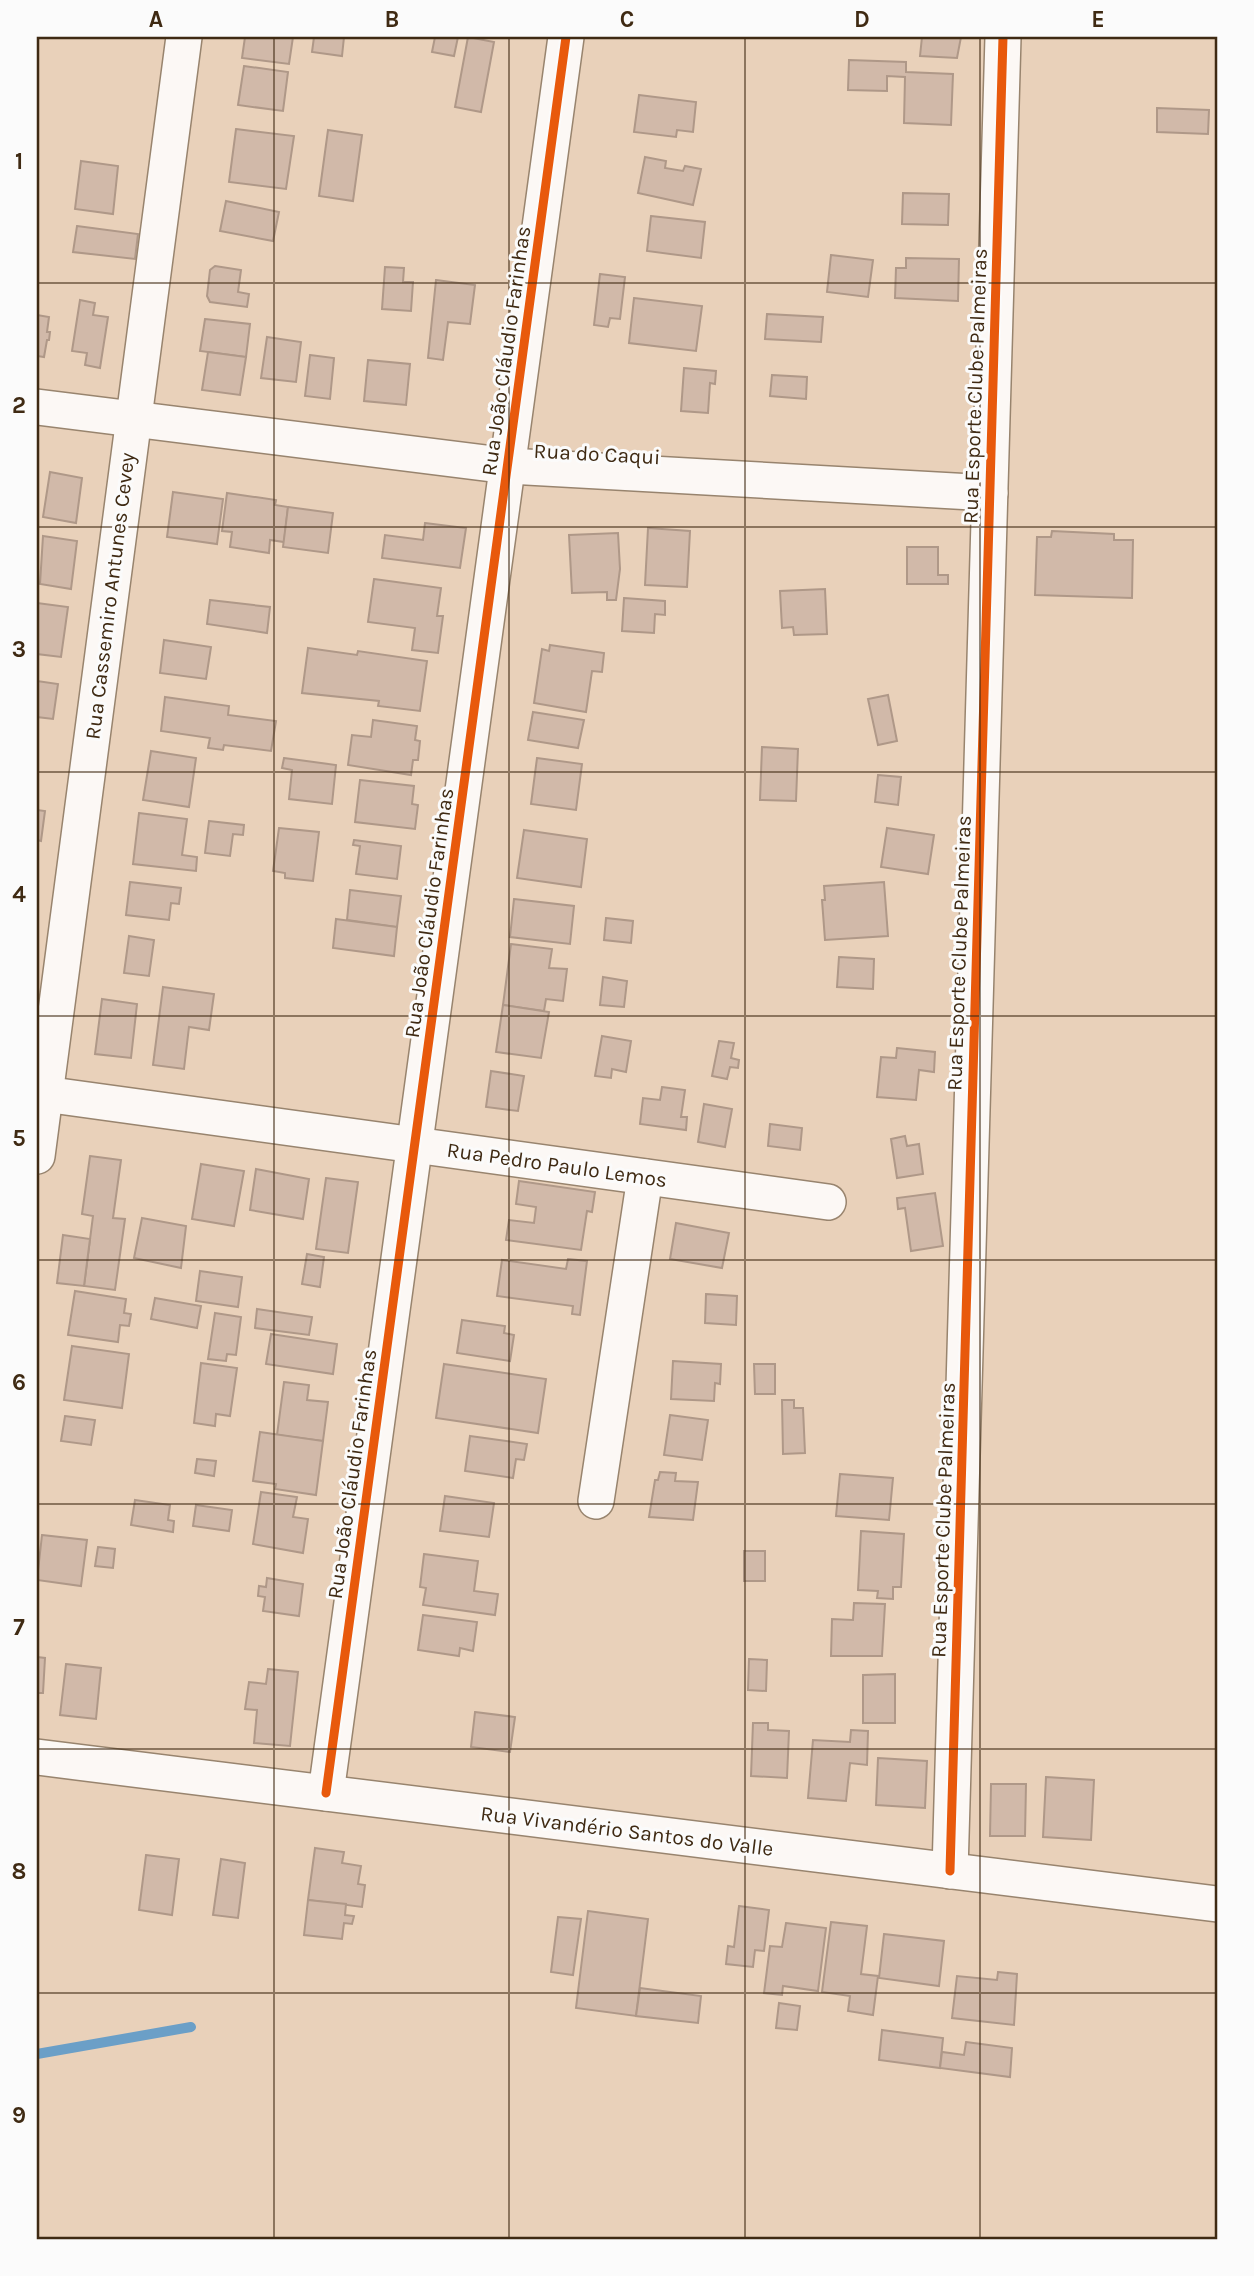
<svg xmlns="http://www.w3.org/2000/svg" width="1254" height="2276" viewBox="0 0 1254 2276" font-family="Karla,sans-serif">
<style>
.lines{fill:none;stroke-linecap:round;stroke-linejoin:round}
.stream{stroke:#6b9fc7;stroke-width:10}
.building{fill:#d1b9a9;stroke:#af9888;stroke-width:2}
.minor-casing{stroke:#98846e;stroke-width:38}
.minor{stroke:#fcf8f5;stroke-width:35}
.cycleway-casing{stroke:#fbfbfb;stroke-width:13}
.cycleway{stroke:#e8590c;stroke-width:9}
.grid{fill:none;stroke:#3f2a13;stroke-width:2;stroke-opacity:0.55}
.labels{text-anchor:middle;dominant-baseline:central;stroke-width:6;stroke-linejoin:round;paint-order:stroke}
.street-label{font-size:21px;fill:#3f2a13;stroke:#fbfbfb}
.neatline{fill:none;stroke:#3f2a13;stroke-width:2.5}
.grid-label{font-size:23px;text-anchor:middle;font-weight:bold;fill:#3f2a13}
</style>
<rect width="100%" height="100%" fill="#e9d1ba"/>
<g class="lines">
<polyline class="stream" points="37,2054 191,2027"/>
</g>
<g class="building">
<polygon points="245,37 293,37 289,64 242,58"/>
<polygon points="314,37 344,37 342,56 312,52"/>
<polygon points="435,37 458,37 454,56 432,52"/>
<polygon points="468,37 494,42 481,112 455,107"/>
<polygon points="922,37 961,37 957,58 920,56"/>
<polygon points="849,60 906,62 906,72 953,74 951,125 904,123 905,77 887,76 887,91 848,90"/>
<polygon points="244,66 288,72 283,111 238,105"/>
<polygon points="639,95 696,102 693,132 677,130 676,137 634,132"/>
<polygon points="1157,108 1209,110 1208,134 1157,132"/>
<polygon points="236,129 294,136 286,189 229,182"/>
<polygon points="328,130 362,135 353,201 319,196"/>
<polygon points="645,157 666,161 665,168 683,171 685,166 701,169 693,205 638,193"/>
<polygon points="81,161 118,166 113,214 75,209"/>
<polygon points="903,193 949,194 948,225 902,224"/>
<polygon points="226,201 279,212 273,241 220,231"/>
<polygon points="651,216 705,222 701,258 647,251"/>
<polygon points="77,226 138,234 135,259 73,252"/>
<polygon points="831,255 873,260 868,297 827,292"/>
<polygon points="906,258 959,259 958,301 895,298 896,268 906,268"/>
<polygon points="215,266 241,270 238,292 249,294 247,307 210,302 207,296 210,270"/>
<polygon points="385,267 404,268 403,282 413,282 411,311 382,309"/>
<polygon points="600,274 625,277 620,319 610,318 608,327 594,325"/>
<polygon points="436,280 475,285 470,324 448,322 443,360 428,358"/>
<polygon points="634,298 702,306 696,351 629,343"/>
<polygon points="80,300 95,303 93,315 108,317 100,368 85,365 87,353 72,351"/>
<polygon points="767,314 823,317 821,342 765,339"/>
<polygon points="37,315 49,317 47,332 50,332 49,340 47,340 44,357 37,356"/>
<polygon points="205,319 250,324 246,357 200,351"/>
<polygon points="267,337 301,342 296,382 261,378"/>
<polygon points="208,352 246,357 240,395 202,390"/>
<polygon points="310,355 334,358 330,399 305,396"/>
<polygon points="368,360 410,364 406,405 364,401"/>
<polygon points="684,368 716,371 715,384 710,383 708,413 681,411"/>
<polygon points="772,375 807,377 806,399 770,396"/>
<polygon points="50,472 82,478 76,523 43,517"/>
<polygon points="173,492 223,499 217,544 167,537"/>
<polygon points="227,493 276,500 275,505 288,507 284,542 270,540 269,553 230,547 232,532 222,531"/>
<polygon points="288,507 333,513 328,553 283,547"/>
<polygon points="425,523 466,528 460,568 382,558 385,535 423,540"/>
<polygon points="648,528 690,531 687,587 645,585"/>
<polygon points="1052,531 1114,534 1114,540 1133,540 1132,598 1035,595 1037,537 1051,537"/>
<polygon points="618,533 620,569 616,600 607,600 607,592 572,593 569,535"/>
<polygon points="43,536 77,541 71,589 40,584"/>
<polygon points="907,547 938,547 938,575 948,575 948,584 907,584"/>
<polygon points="374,579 441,588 437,616 443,616 438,653 412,650 415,628 368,622"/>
<polygon points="825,589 827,634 794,635 793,627 782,628 780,591"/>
<polygon points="624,598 665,601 665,615 655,614 654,633 622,631"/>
<polygon points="210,600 270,607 267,633 207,624"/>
<polygon points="37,603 68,607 61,657 37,654"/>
<polygon points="164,640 211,647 206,679 160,673"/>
<polygon points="550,645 604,653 602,672 592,671 586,712 534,703 542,649 549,651"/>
<polygon points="308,648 357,655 358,651 427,661 420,711 378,706 379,701 302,693"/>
<polygon points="37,681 58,684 53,719 37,717"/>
<polygon points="888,695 897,741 878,745 868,699"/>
<polygon points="165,697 229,706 228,715 276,721 271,751 224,745 223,750 208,748 210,738 161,731"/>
<polygon points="533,712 584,720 578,748 528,740"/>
<polygon points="373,720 417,726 415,740 420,741 418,760 413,760 411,775 348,765 352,735 371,737"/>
<polygon points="762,747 798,749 796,801 760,800"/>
<polygon points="151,751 196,758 189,807 143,800"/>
<polygon points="284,758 336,765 332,804 289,799 292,770 282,768"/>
<polygon points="537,758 582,764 576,810 531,804"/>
<polygon points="878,775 901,777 898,805 875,802"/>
<polygon points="360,780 414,786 412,804 418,805 415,829 355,822"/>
<polygon points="37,810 45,811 41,841 37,840"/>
<polygon points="139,813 187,819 182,855 197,857 196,871 133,864"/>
<polygon points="209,821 244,825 243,835 233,834 230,856 205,853"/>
<polygon points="279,828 319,832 313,881 285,878 285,873 273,871"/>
<polygon points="887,828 934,835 928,874 881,867"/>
<polygon points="524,830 587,839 581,887 517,878"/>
<polygon points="354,840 401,846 397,879 356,874 360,846 353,845"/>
<polygon points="130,882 181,888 179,904 171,903 169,920 126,915"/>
<polygon points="884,882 888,936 825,940 822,900 825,900 824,886"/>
<polygon points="350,890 401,896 397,927 347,920"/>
<polygon points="514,899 574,906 570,944 510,937"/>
<polygon points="606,918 633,921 631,943 604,940"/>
<polygon points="336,919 397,927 394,956 333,948"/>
<polygon points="129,936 154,940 149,976 124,973"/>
<polygon points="511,944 552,949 549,968 567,969 563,1001 546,999 544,1011 503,1005"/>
<polygon points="839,957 874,959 873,989 837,987"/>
<polygon points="603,977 627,981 624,1007 600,1005"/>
<polygon points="163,987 214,994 209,1030 189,1027 184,1069 153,1065"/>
<polygon points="102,999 137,1004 131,1058 95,1054"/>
<polygon points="503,1005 549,1012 541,1058 496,1052"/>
<polygon points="602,1036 631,1041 626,1072 612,1069 611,1078 595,1076"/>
<polygon points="719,1041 734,1043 731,1058 739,1060 738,1068 730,1067 727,1079 712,1076"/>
<polygon points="897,1048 935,1052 934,1072 919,1070 916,1100 877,1097 881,1057 896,1058"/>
<polygon points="491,1071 524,1076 518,1111 486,1107"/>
<polygon points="662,1087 685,1090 681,1117 687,1117 686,1130 640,1124 643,1098 660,1100"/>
<polygon points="704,1104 732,1109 725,1147 698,1142"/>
<polygon points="770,1124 802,1128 800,1150 768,1146"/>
<polygon points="905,1136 907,1146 919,1144 923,1174 897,1178 891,1139"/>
<polygon points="90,1156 121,1160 113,1218 125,1219 115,1290 84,1286 93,1216 82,1214"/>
<polygon points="201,1164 244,1171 234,1226 192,1219"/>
<polygon points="256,1169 309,1179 303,1219 250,1210"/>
<polygon points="326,1178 358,1182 348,1253 316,1249"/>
<polygon points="519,1181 595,1192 592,1212 587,1211 581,1250 506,1240 509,1220 534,1223 536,1207 516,1204"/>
<polygon points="935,1193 943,1246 911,1251 905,1208 898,1209 897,1198"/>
<polygon points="142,1218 186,1226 181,1268 134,1258"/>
<polygon points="676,1223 729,1233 722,1268 670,1259"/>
<polygon points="63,1235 90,1239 84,1286 57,1283"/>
<polygon points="307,1254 324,1257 320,1287 302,1284"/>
<polygon points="568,1259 587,1261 580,1315 572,1314 573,1306 497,1296 502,1260 566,1269"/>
<polygon points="200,1271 242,1277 238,1307 196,1301"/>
<polygon points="75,1291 126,1299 124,1313 131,1314 129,1326 120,1325 118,1342 68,1335"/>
<polygon points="706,1294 737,1296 736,1325 705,1323"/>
<polygon points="155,1298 201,1306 197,1328 151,1319"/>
<polygon points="257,1309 312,1317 309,1335 255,1328"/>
<polygon points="215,1313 241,1317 236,1355 227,1354 226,1361 208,1359"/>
<polygon points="462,1320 505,1326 504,1333 514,1335 510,1361 457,1353"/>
<polygon points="271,1334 337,1344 333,1374 266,1364"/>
<polygon points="72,1346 129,1354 122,1408 64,1400"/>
<polygon points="673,1361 721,1364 720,1384 715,1383 714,1401 671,1399"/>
<polygon points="201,1363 237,1368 230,1416 216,1414 215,1426 194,1423"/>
<polygon points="444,1364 546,1379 538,1433 436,1418"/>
<polygon points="754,1364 775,1364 775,1394 755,1394"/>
<polygon points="284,1382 309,1385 307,1400 328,1402 323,1441 277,1435"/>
<polygon points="782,1400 794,1400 794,1408 803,1408 805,1453 783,1454"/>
<polygon points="670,1415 708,1420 702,1460 664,1455"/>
<polygon points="65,1416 95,1420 91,1445 61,1441"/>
<polygon points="260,1432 323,1441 316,1495 275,1489 276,1484 253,1481"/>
<polygon points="470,1436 527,1444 524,1460 516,1459 513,1478 465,1471"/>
<polygon points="197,1459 216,1461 214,1476 195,1473"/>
<polygon points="660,1472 676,1473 675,1481 698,1482 693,1520 649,1517 655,1480 658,1480"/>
<polygon points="840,1474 893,1478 889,1520 836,1516"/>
<polygon points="261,1492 297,1497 293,1517 308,1519 303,1553 253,1544"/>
<polygon points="445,1496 494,1503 489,1537 440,1531"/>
<polygon points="135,1500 170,1505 168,1520 174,1521 173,1532 131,1525"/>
<polygon points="196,1505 232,1510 229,1531 193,1526"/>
<polygon points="861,1531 904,1534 901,1587 893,1587 893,1599 877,1598 878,1591 858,1590"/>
<polygon points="42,1535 87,1540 81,1586 37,1580"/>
<polygon points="98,1547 115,1549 113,1568 95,1566"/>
<rect x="744" y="1551" width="21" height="30"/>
<polygon points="424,1554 478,1561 474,1591 498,1594 495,1615 423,1605 426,1588 420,1587"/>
<polygon points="267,1578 303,1584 299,1616 263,1611 265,1597 258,1596 259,1586 266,1587"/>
<polygon points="854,1603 885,1604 882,1656 831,1656 832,1619 853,1620"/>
<polygon points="423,1615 477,1622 473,1651 460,1648 459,1656 418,1650"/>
<polygon points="37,1657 45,1658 43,1693 37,1693"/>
<polygon points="749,1659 767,1660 766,1691 748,1690"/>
<polygon points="66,1664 101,1668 96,1719 60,1715"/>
<polygon points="268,1669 298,1672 290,1746 254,1743 257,1710 245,1709 249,1682 266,1684"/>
<polygon points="895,1674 895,1723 863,1723 863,1675"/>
<polygon points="475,1712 515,1717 510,1752 471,1747"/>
<polygon points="753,1723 768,1723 768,1730 789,1731 787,1778 751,1776"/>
<polygon points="851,1730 868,1731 867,1765 850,1763 846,1801 808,1798 813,1740 850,1742"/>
<polygon points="878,1758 927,1761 925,1808 876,1805"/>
<polygon points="1046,1777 1094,1780 1091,1840 1043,1837"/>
<polygon points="991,1784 1026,1784 1025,1836 990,1836"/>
<polygon points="315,1848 344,1852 342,1863 361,1866 358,1884 365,1885 362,1907 308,1900"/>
<polygon points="146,1855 179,1859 172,1915 139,1910"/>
<polygon points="221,1859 245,1863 238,1918 213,1915"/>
<polygon points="308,1900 346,1904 345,1915 354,1916 352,1924 344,1923 342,1939 304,1935"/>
<polygon points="739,1906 769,1910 764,1951 755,1950 753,1967 726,1964 728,1946 734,1947"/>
<polygon points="588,1911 648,1919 636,2016 576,2008"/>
<polygon points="558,1917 581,1919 573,1975 551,1972"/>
<polygon points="831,1922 867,1926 861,1974 878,1976 873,2015 848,2011 850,1996 822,1992"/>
<polygon points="786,1923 826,1928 818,1991 783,1986 782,1995 764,1993 770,1946 782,1947"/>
<polygon points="884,1934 944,1941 939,1986 879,1978"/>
<polygon points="998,1972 1017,1974 1014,2025 952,2018 957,1976 997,1980"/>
<polygon points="640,1988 701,1996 698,2023 636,2016"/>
<polygon points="779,2003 800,2006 797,2030 776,2028"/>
<polygon points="882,2030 943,2038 940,2068 879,2060"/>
<polygon points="966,2042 1012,2048 1010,2077 940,2068 942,2052 964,2055"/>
</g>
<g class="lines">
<defs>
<g id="minor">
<polyline points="37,407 508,466 990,493"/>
<polyline points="37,1093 828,1202"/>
<polyline points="37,1156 184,37"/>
<polyline points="596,1501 645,1177"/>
<polyline points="37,1757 1217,1904"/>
<polyline points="326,1793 566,37"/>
<polyline points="950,1871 1003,37"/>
</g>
</defs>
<use href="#minor" class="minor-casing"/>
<use href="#minor" class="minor"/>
<defs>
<g id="cycleway">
<polyline points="326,1793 566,37"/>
<polyline points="950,1871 1003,37"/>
</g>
</defs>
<use href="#cycleway" class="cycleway-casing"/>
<use href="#cycleway" class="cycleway"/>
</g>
<path class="grid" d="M274,37v2202M509,37v2202M745,37v2202M980,37v2202M37,283h1180M37,527h1180M37,772h1180M37,1016h1180M37,1260h1180M37,1504h1180M37,1749h1180M37,1993h1180"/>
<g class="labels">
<g class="street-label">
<text transform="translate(506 351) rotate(-82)">Rua João Cláudio Farinhas</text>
<text transform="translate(975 386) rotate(-88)">Rua Esporte Clube Palmeiras</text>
<text transform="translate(597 454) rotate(3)">Rua do Caqui</text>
<text transform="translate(110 596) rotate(-83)">Rua Cassemiro Antunes Cevey</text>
<text transform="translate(429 913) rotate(-82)">Rua João Cláudio Farinhas</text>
<text transform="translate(959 953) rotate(-88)">Rua Esporte Clube Palmeiras</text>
<text transform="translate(557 1165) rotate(8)">Rua Pedro Paulo Lemos</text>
<text transform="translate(352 1474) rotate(-82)">Rua João Cláudio Farinhas</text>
<text transform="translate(943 1520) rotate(-88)">Rua Esporte Clube Palmeiras</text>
<text transform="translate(627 1831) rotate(7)">Rua Vivandério Santos do Valle</text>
</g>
</g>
<rect width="1254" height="2276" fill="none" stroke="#fbfbfb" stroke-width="77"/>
<rect x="38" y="38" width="1178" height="2200" class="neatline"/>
<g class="grid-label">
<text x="156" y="27">A</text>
<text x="392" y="27">B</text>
<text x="627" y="27">C</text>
<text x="862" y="27">D</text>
<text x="1098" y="27">E</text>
<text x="19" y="169">1</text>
<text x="19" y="413">2</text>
<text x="19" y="657">3</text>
<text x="19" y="902">4</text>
<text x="19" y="1146">5</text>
<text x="19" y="1390">6</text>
<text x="19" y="1635">7</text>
<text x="19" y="1879">8</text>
<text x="19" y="2123">9</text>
</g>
</svg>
